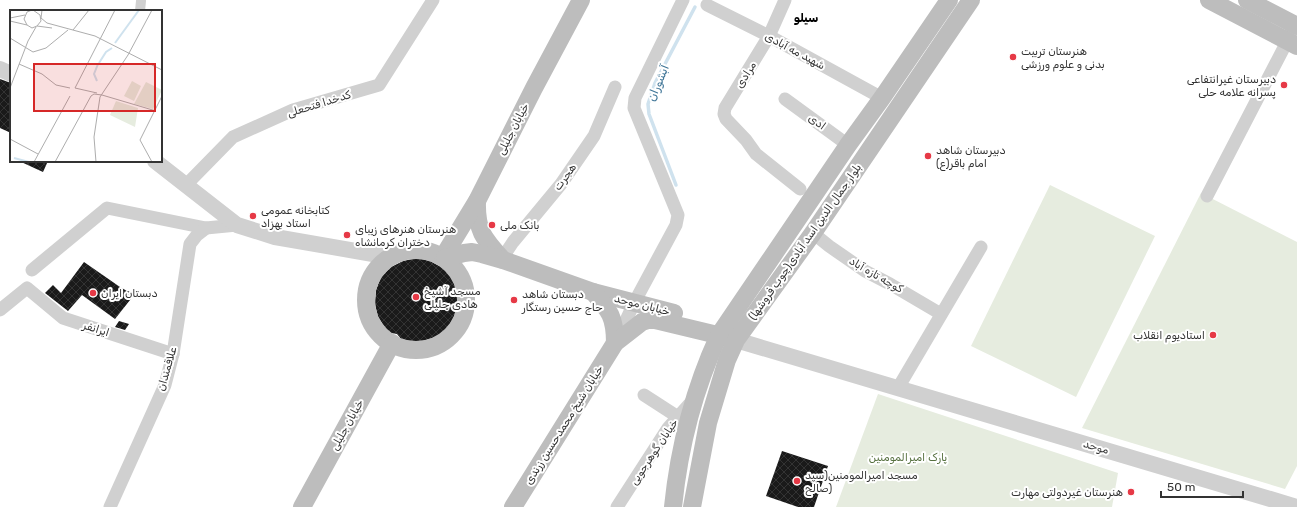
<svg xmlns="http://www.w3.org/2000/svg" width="1297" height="507" viewBox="0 0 1297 507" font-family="Rubik,'Noto Naskh Arabic',sans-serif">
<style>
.park{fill:#e6ecdf}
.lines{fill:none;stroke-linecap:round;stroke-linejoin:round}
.stream{stroke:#cfe2ee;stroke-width:3.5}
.building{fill:url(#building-cross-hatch)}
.pedestrian{stroke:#d0d0d0;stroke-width:10}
.minor{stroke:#d0d0d0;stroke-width:13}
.tertiary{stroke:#d0d0d0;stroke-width:16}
.secondary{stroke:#bdbdbd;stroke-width:18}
.poi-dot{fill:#e63946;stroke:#fff;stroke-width:1.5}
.labels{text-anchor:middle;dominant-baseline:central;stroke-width:4;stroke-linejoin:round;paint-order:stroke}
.street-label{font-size:11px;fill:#333;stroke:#fff}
.poi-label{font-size:11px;fill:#333;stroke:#fff;text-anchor:start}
.park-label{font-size:11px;fill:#56703f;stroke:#fff}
.neighbourhood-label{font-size:12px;font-weight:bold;fill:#000;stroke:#fff}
.water-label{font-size:12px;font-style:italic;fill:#3f7597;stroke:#fff}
.inset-river{fill:none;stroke:#cfe2ee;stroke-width:2}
.inset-road{fill:none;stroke:#adadad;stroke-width:1}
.view{fill:#d62828;fill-opacity:0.15;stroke:#d62828;stroke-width:2}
.inset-edge{fill:none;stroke:#333;stroke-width:2}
</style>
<defs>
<pattern id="building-cross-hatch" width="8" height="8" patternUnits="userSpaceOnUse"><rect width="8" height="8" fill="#1a1a1a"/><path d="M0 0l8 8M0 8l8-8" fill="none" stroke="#333"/></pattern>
</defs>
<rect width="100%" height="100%" fill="#fff"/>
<g class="park">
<polygon points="1050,185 1155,236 1076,397 971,346"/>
<polygon points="1201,193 1297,242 1297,466 1285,489 1082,428"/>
<polygon points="878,394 1118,473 1112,507 836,507"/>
</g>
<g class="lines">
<polyline class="stream" points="676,185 649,114 648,104 655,83 695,7"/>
</g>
<g class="building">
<polygon points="0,79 11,83 11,133 0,128"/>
<polygon points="19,161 48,161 43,172"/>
<polygon points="417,258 430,261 443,268 452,278 457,291 458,304 454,317 447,329 436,337 423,341 409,341 401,339 397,334 391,333 386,329 378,317 375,304 376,290 381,277 391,267 403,261"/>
<polygon points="84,262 120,287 134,295 115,319 82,295 68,311 45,293 53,285 61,293"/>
<polygon points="119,321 129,324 125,330 115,327"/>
<polygon points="782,451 828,466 814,507 798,507 766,496"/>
</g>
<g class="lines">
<polyline class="pedestrian" points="140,11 141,1"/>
<g class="minor">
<polyline points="785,0 769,36 725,108 724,114 726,119 746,140 756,154 800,189"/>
<polyline points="707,5 769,36 882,98"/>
<polyline points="785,99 848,145"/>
<polyline points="186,185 233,137 293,110 379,85 433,0"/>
<polyline points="1207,196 1291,34"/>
<polyline points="813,233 829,246 865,271 890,284 941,314"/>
<polyline points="503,260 507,251 513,242 561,184 594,136 615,87"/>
<polyline points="32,270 107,208 206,228 237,225"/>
<polyline points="0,310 27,288 63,318 173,354"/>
<polyline points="617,340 634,303 676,225 678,215 634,108 635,98 683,0"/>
<polyline points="898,388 981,247"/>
<polyline points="644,395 678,417"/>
<polyline points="110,507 165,385 173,354 190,244 197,235 206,228"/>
<polyline points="617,507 668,428 693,400"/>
</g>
<g class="tertiary">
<polyline points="0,69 11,74"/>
<polyline points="155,161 237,225 275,237 390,257"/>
<polyline points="736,340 1297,507"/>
</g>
<g class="secondary">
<polyline points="1209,0 1297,46"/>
<polyline points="1247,0 1297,26"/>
<path d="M477,201c-1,30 7,38 26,59"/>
<circle cx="416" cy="300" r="50"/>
<polyline points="443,257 477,201 534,88 581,0"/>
<polyline points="445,258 464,253 472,252 482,254 503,260 593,292 674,313"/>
<path d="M593,292c17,19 22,25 22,51"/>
<polyline points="302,507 392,343"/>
<polyline points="513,507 615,343 642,322 648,320 655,320 730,338"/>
<path d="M673,507c6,-59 21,-118 46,-172l129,-190 34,-47 67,-98"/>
<polyline points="692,507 708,423 727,360 736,340 813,233 971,0"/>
</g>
</g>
<g class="poi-dot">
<circle cx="1013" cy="57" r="4"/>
<circle cx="1284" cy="85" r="4"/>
<circle cx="928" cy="156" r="4"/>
<circle cx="253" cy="216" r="4"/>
<circle cx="492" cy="225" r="4"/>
<circle cx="347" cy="235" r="4"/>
<circle cx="93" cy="293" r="4"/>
<circle cx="416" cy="297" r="4"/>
<circle cx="514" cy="300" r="4"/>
<circle cx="1213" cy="335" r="4"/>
<circle cx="797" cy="481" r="4"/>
<circle cx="1131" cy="492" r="4"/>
</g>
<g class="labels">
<g class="street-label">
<text transform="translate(795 51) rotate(28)">شهید مه آبادی</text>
<text transform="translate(746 75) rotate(-58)">مرادی</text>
<text transform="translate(319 104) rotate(-17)">کدخدا فتحعلی</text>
<text transform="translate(817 122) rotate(36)">ادی</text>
<text transform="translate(513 129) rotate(-63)">خیابان جلیلی</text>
<text transform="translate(565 177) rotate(-54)">هجرت</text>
<text transform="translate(805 242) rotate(-55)">بلوار جمال الدین اسد آبادی(چوب فروشها)</text>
<text transform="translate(876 275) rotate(30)">کوچه تازه آباد</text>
<text transform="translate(642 305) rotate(14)">خیابان موحد</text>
<text transform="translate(96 329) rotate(18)">ایرانفر</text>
<text transform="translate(167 369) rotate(-74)">علاقمندان</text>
<text transform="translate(347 425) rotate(-61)">خیابان جلیلی</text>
<text transform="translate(564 425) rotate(-58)">خیابان شیخ محمدحسین زرندی</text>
<text transform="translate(1096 447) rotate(16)">موحد</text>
<text transform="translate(654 452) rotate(-56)">خیابان گوهرجویی</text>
</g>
<g class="poi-label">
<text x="1021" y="51">هنرستان تربیت<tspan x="1021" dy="13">بدنی و علوم ورزشی</tspan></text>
<text x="1276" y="79" text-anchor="end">دبیرستان غیرانتفاعی<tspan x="1276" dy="13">پسرانه علامه حلی</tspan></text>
<text x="936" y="150">دبیرستان شاهد<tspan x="936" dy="13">امام باقر(ع)</tspan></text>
<text x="261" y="210">کتابخانه عمومی<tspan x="261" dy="13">استاد بهزاد</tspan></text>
<text x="500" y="225">بانک ملی</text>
<text x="355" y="229">هنرستان هنرهای زیبای<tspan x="355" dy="13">دختران کرمانشاه</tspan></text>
<text x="424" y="291">مسجد آشیخ<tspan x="424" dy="13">هادی جلیلی</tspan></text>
<text x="101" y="293">دبستان ایران</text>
<text x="522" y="294">دبستان شاهد<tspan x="522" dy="13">حاج حسین رستگار</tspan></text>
<text x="1205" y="335" text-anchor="end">استادیوم انقلاب</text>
<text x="805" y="475">مسجد امیرالمومنین(سید<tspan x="805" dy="13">صالح)</tspan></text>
<text x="1123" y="492" text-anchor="end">هنرستان غیردولتی مهارت</text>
</g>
<g class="park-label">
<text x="908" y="457">پارک امیرالمومنین</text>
</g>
<g class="neighbourhood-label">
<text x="806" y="18">سیلو</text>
</g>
<g class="water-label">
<text transform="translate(658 83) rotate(-67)">آبشوران</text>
</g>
</g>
<g transform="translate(10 10)">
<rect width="152" height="152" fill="#fff"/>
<path d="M122,71l9,5 -7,15 -10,-5zM136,72l16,8 -9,19 -19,-5zM106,91l22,7 -3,19 -25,-12z" fill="#e6ecdf"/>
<path class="inset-river" d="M105,33l24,-33M89,53l7,-11 6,-4M87,71l-3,-7 4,-10M4,148l15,4"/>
<path class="inset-road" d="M22,0l-5,2 -3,7 3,6 5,3 5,-2 4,-5 -1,-6 -7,-5M32,0l-1,8 6,5 48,13 67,34M0,8l15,-3M0,11l17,4M27,16l15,2M63,20l16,-20M0,28l23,14 13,-4 22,-18M9,54l23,10 14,11 14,3M0,78l18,-47 8,-14M65,78l40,-78M65,78l22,5M92,85l54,16M0,129l28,15M130,130l22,-44M130,130l12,22M24,152l36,-66M45,152l36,-66 3,-2 8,1M86,152l-2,-25 6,-40 28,-42 24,-45"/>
<path class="view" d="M24,54h121v47h-121z"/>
<rect width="152" height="152" class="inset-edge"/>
</g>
<path d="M1161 491v6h82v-6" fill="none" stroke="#333333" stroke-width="2"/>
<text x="1167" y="491" font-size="12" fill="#333333" stroke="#ffffff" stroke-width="3" paint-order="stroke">50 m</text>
</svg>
